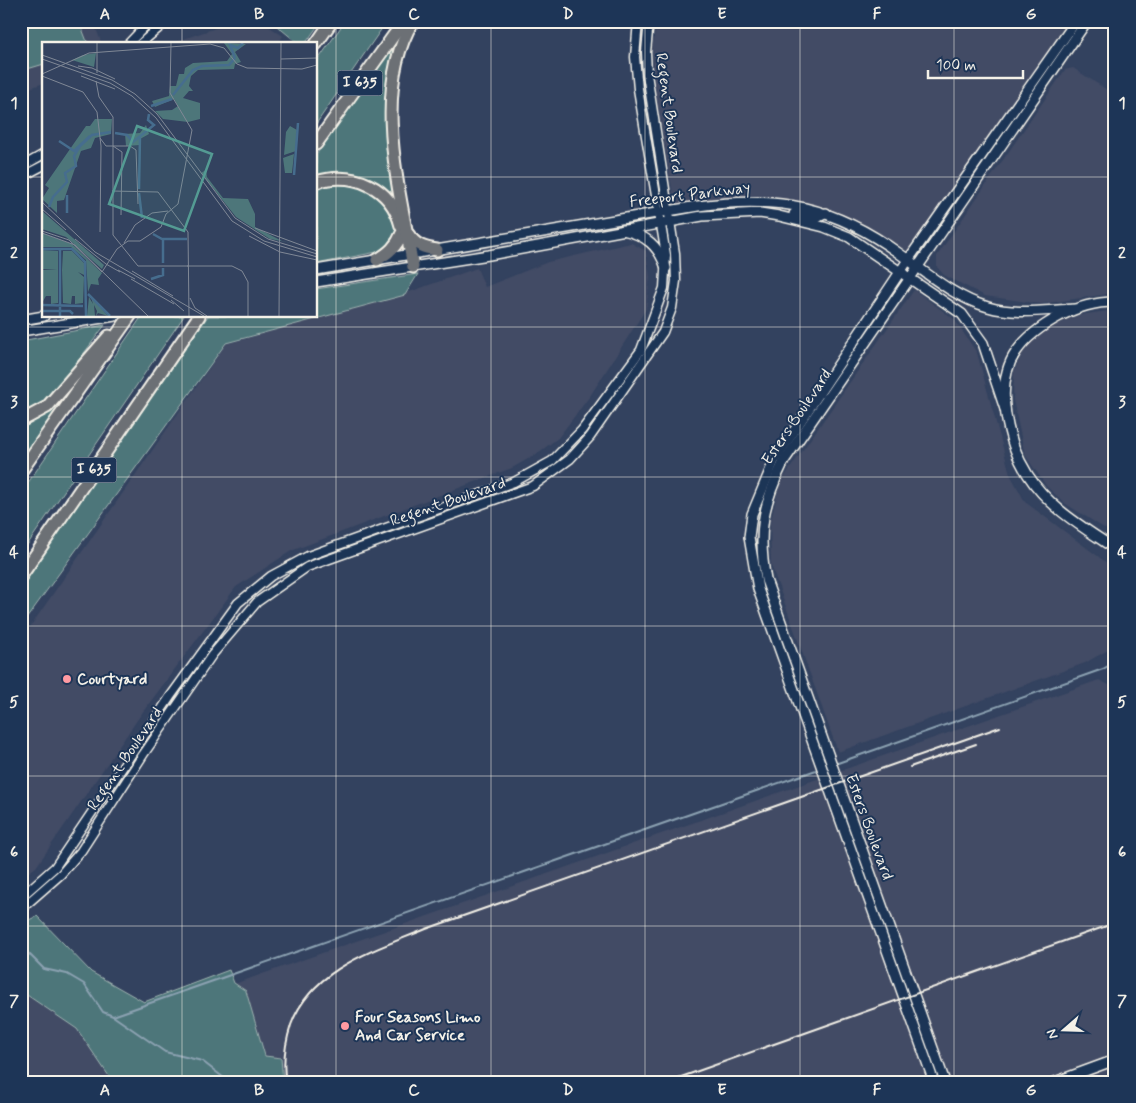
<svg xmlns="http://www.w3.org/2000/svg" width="1136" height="1103" viewBox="0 0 1136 1103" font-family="Mynerve,sans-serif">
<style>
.built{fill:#424b65}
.green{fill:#4d767a;stroke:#a0b4b1}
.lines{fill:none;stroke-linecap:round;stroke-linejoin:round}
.stream{stroke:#8ca2b2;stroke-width:2}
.tertiary-casing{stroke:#f4f1e8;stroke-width:11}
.secondary-casing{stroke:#f4f1e8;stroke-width:12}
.motorway-casing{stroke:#f4f1e8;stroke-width:15}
.tertiary{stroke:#1d3557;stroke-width:8}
.secondary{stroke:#1d3557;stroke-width:9}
.motorway{stroke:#6c6f75;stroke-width:11}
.rail{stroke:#f4f1e8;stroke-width:2}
.grid{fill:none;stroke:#f4f1e8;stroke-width:1;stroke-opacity:0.55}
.poi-dot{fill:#ff9aa2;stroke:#1d3557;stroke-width:2}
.labels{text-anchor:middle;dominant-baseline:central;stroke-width:4;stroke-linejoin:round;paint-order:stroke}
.shield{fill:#1d3557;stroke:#b4b9bc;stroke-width:1}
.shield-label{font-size:15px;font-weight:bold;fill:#f4f1e8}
.street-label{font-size:16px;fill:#f4f1e8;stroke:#1d3557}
.poi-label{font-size:16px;font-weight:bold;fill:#f4f1e8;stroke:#1d3557;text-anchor:start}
.inset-river{fill:none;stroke:#466d8e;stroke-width:2.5}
.inset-road{fill:none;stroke:#808896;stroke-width:1}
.view{fill:#549b93;fill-opacity:0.15;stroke:#549b93;stroke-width:2.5}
.inset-edge{fill:none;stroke:#f4f1e8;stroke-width:2.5}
.neatline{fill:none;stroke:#f4f1e8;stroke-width:2}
.grid-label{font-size:16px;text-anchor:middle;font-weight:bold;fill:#f4f1e8}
</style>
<rect width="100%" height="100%" fill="#33425f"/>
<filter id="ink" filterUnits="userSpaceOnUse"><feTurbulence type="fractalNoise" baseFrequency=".02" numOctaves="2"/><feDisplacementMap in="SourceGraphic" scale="10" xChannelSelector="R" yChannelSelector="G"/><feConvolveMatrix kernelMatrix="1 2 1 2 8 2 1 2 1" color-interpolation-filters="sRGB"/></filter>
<g filter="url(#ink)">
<g class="built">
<polygon points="21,21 93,21 102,44 44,44 44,83 21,91"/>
<polygon points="236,21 261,21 283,36 278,44 169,44"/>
<polygon points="657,21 1071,21 1002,118 935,220 909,252 839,213 802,201 760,196 677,203 674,200 654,86 652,48"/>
<polygon points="1073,68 1115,95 1115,293 1041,304 985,296 944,275 937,267 937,256 1065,70"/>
<polygon points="631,243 646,251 650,277 646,309 590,396 558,438 535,455 512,468 291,551 236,587 142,713 36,867 21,878 21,640 226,344 401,295 477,268 485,287 548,262"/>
<polygon points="914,290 954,319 977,353 1010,474 1025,502 1115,569 1115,646 1085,663 838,752 771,565 770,524 780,483"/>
<polygon points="1115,310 1115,535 1066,504 1047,487 1025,455 1013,400 1014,371 1025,348 1051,326 1079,315"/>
<polygon points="1099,680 1115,688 1115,1082 283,1082 281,1058 265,1056 246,991 234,984"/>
<polygon points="21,991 77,1029 113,1082 21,1082"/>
</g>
<g class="green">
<path d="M24,21h55l9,23h-44v20l-20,6c-4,-15 -5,-33 0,-49z"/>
<polygon points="271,21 321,21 305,44 299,44"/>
<polygon points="345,21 387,21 316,124 316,63"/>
<polygon points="402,30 389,68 386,105 401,212 380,188 316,179 316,155"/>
<path d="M327,184c9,0 20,-2 28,0 19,7 47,29 40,53 -1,4 -5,9 -8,13l-71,14v-76z"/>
<polygon points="418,274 405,295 226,343 21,626 21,585 208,316 316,316 316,289"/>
<polygon points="142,316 184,316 21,554 21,493"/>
<polygon points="105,325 49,400 21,417 21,341"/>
<path d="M66,391l2,2 -47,68v-36c21,-6 31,-18 45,-34z"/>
<polygon points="37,916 91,972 144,1002 229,970 234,983 246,991 265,1056 281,1058 283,1082 113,1082 77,1029 21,991 21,924"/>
</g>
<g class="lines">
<g class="stream">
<polyline points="835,764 1103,669 1115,662"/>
<polyline points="21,946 44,969 67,974 84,984 103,1012 113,1016 165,1052 202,1061 224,1078 223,1082"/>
<polyline points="113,1016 819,769"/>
</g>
<defs>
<g id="tertiary">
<polyline points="128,44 150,21"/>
<polyline points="140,44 167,21"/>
<polyline points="21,167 44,154"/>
<polyline points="21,177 44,165"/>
<polyline points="21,897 55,867 170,697 238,603 271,576 308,556 514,482 552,461 582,430 641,350 664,288 666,255 638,89 635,57 638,21"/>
<polyline points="21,909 61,874 81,851 143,755 212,655 257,602 307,567 533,486 570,459 590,437 663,332 672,308 676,281 675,253 647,74 646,52 649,21"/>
</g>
<g id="secondary">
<polyline points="794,214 817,218 826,213"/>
<path d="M623,230c23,5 36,16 43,38"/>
<path d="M316,270l382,-64c81,-11 136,0 202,48 28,20 54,43 88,53 27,8 58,3 87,2"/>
<polyline points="316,282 489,255 702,216 760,213 779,216 824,227 849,237 962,314 983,343 1005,409"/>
<path d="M1115,302c-21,0 -36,5 -55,14 -17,9 -33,20 -44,36 -23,33 -8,92 12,123 21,33 55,52 87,74"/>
<polyline points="21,320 44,316"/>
<polyline points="21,331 115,316"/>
<polyline points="934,1082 758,589 749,537 752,514 774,461 908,260 1076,21"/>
<path d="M945,1082l-179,-502c-9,-47 -3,-77 18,-119l303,-440"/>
<polyline points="1055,1082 1115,1060"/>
</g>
<g id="motorway">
<polyline points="316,44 332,21"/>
<polyline points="316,144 404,21"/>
<path d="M316,182c37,-11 75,4 85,44"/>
<path d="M408,234c8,12 16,14 29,16"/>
<path d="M377,260c12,-7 20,-14 25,-27"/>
<path d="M413,267c-13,-76 -42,-176 0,-246"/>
<polyline points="21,421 47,407 109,336"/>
<polyline points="21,471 130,316"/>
<polyline points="21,576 199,316"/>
</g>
</defs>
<use href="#tertiary" class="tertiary-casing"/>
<use href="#secondary" class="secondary-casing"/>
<use href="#motorway" class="motorway-casing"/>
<use href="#tertiary" class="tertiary"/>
<use href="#secondary" class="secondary"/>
<use href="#motorway" class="motorway"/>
<g class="rail">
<polyline points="910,767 976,744"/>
<path d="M286,1082c-4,-20 -1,-38 5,-57 21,-57 84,-75 135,-96l574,-202"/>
<polyline points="667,1082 1115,923"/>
</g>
</g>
</g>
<path class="grid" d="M182,21v23M336,21v1061M491,21v1061M645,21v1061M800,21v1061M954,21v1061M21,177h23M316,177h799M182,316v766M21,327h1094M21,477h1094M21,626h1094M21,776h1094M21,926h1094"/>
<g class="poi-dot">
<circle cx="67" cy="679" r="5"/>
<circle cx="345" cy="1026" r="5"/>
</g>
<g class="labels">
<g class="shield">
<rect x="337.5" y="70.5" width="45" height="25" rx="4"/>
<rect x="71.5" y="457.5" width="45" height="25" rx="4"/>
</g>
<g class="shield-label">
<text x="360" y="83">I 635</text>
<text x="94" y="470">I 635</text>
</g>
<g class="street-label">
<text transform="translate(669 113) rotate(82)">Regent Boulevard</text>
<text transform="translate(690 195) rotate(-7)">Freeport Parkway</text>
<text transform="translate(797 417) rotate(-56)">Esters Boulevard</text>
<text transform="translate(448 502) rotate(-19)">Regent Boulevard</text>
<text transform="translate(125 759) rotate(-56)">Regent Boulevard</text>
<text transform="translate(869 827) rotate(70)">Esters Boulevard</text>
</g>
<g class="poi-label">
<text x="77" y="679">Courtyard</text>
<text x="355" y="1017">Four Seasons Limo<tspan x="355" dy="18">And Car Service</tspan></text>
</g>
</g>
<g transform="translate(42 42)">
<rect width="275" height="275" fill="#33425f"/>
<path d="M182,1l22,1 -11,8 6,10 -6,2 -1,5 -36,1 -7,6 -2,10 4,5h-4l-6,7 17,5v16l-12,3 -25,-3 -8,-8 17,-1 6,-4 -4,-7 -19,8 -3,-6 17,-5 1,-10h6l3,-12h5l1,-6 8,-5 34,-2 5,-7zM54,11l-2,14 -22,-7 11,-5zM53,77h17l-1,15 -16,4 -4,10 -10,3 -17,49 -7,1v12l-15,-14 7,-11 -4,-3 41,-59h4zM104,83l3,9 -9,5v6l-14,1 -1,-12 15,-1zM248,84l7,4 -1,21 -12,4 2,-23zM252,112l-2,19h-7l-2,-15zM164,128l1,7 16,21 25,1 7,15v13l27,14 15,3 -27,-5 -34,-22 -35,-44zM0,169l62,54 -2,4 -36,-32 -24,-8zM0,191l30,11 30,29 -4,6 1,6 -8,-1 -3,8 -2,-32 -15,-13h-29zM0,208l16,1v52l-7,1v-8h-5l-4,7v-33h15l-15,-1zM21,209h9l12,12v12l-6,-3 6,5 -1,26 -8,1v-8h-3l-1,8 -8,-1 -1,-33 16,1 -16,-1zM47,255l4,7 -2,-7 17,19 -10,-3 -2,3 1,-5 -3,-6 1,11h-8z" fill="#4d767a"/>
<path class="inset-river" d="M193,16l-5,-13 8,3 5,-5M131,53l20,-25 9,-4 27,-1 6,-7M109,64l21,-7M73,91l12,2 6,7 21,-17 -6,-5 1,-6M17,99l15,10 16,-15M252,133l4,-52M97,147l1,-53M97,151l3,25M25,153v18M7,165l4,-10 14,-15 -2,-9 11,-7 -2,-10 6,-10 12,-11 19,-3M111,192l9,5h25M121,198v23M0,207h30l13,13 1,54M18,208v66M109,237l12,-4v-7M46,252l22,22M0,263l41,1M0,269h28l3,3"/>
<path class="inset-road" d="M55,1v30M0,13l70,25 23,14 22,20 78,104 33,21 49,15M0,17l68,24 22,13 24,22 76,103 32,20 53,16M239,17l36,-1M36,24l14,2 23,11M0,32l47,-21 121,-9 14,4 13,16 10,4 55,1 15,-4M0,34l41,16 14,20 4,34 -1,86M39,34l34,13M54,39l3,16 14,20v118l25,31h51M58,96l6,8h24l6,4 2,54M71,104l9,6 -1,63M70,149l46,1 30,40 1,84M0,160l53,50 109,64M0,167l24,21M213,186l62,23M0,189l27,9 33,32 15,-23 11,-8h12l21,-14 5,-13 12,-10 14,-74 -22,-37 1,-50M0,191l33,12 73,71M207,194l31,16M33,197l31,25M82,201l11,-18 17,-12 16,-2M238,210l37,8M64,222l14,8M145,224h45l10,5 6,11v34M76,228l17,9M90,229l41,25M89,237l43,25M148,256l5,10 12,8M129,258l13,11M237,274l2,-273"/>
<path class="view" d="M95,84l75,28 -28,77 -75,-27z"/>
<rect width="275" height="275" class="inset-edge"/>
</g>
<rect width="1136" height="1103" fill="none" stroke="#1d3557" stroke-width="55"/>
<g transform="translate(1064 1030) rotate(250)" stroke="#1d3557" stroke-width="4" paint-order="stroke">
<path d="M0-4L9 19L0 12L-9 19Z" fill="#f4f1e8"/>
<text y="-8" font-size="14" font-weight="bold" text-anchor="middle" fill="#f4f1e8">N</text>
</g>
<path d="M928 70v8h95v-8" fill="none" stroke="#f4f1e8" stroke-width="2.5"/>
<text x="936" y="70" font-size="15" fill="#f4f1e8" stroke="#1d3557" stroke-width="4" paint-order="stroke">100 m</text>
<rect x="28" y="28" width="1080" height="1048" class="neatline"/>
<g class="grid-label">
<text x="105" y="19">A</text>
<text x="259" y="19">B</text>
<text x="414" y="19">C</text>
<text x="568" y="19">D</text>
<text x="722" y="19">E</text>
<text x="877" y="19">F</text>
<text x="1031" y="19">G</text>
<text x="14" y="108">1</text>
<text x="1122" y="108">1</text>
<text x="14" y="258">2</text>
<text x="1122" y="258">2</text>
<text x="14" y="407">3</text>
<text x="1122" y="407">3</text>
<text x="14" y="557">4</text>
<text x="1122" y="557">4</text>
<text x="14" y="707">5</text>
<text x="1122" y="707">5</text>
<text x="14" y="857">6</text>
<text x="1122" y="857">6</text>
<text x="14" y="1006">7</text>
<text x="1122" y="1006">7</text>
<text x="105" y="1095">A</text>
<text x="259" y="1095">B</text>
<text x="414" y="1095">C</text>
<text x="568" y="1095">D</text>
<text x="722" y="1095">E</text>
<text x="877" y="1095">F</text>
<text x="1031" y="1095">G</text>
</g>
</svg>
